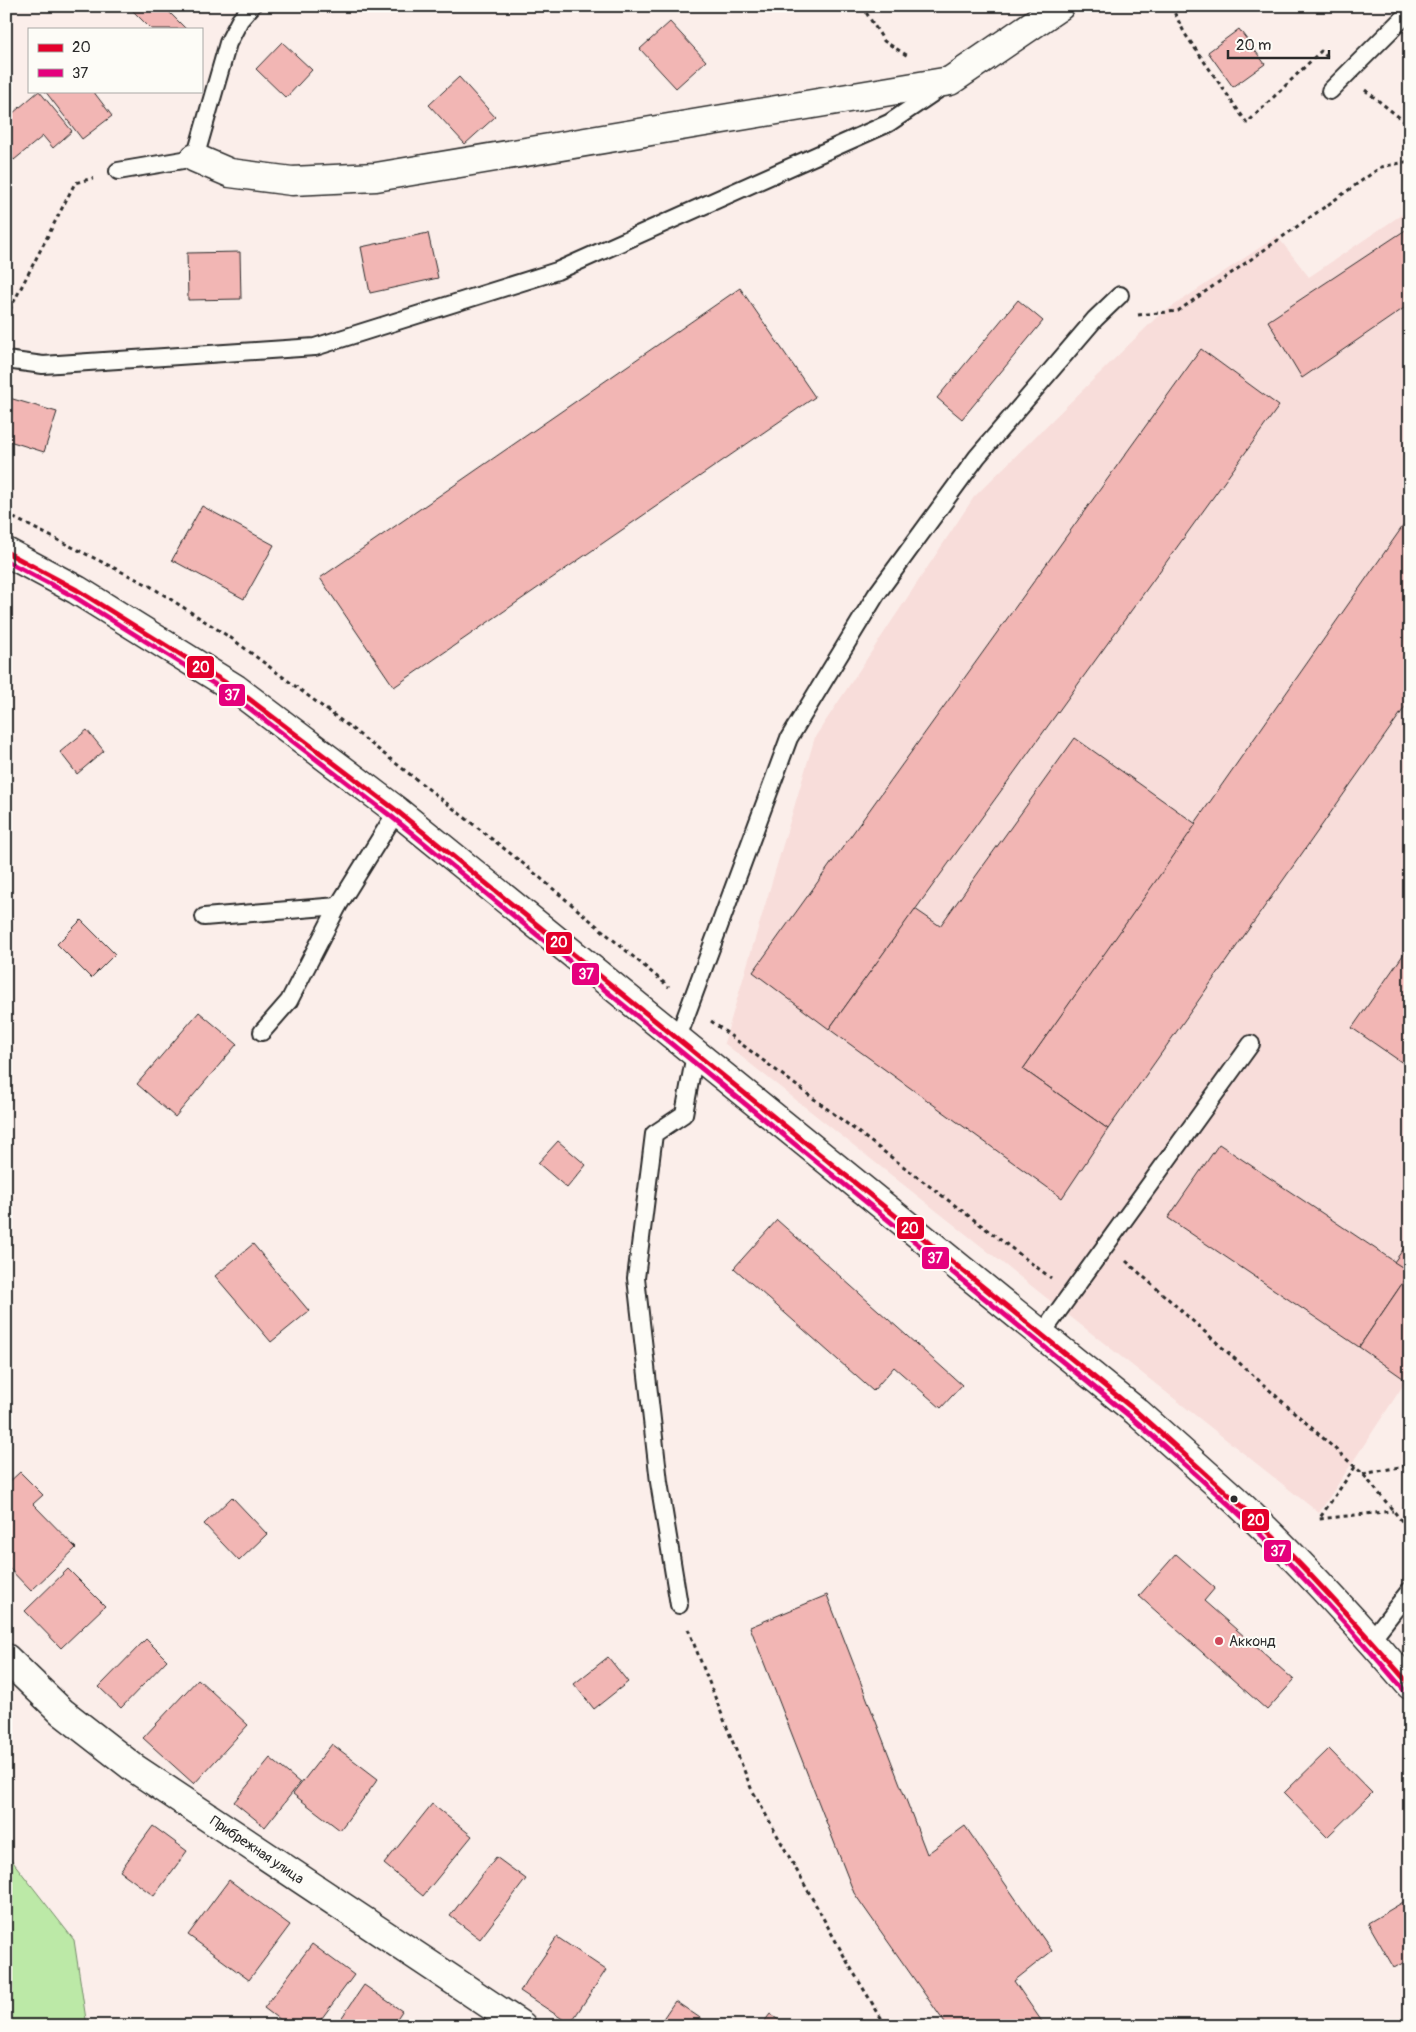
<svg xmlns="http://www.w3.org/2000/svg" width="1416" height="2032" viewBox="0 0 1416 2032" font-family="Pangolin,sans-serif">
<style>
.built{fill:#f8ddda}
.green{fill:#bce9a7;stroke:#748a69}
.building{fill:#f2b6b4;stroke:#2b2b2b}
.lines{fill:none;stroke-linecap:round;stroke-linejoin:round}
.service-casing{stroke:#2b2b2b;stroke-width:20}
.minor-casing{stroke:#2b2b2b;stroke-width:31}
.path{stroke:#2b2b2b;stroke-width:3;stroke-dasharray:4 4;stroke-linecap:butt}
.service{stroke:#fdfcf7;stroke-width:16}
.minor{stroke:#fdfcf7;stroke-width:28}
.bus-1-casing{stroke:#fdfcf7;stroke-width:9}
.bus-2-casing{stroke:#fdfcf7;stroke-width:9}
.bus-1{stroke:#e4002b;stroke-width:5}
.bus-2{stroke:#e5007d;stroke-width:5}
.bus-dot{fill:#2b2b2b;stroke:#fdfcf7;stroke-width:2}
.poi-dot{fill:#d1495b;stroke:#fdfcf7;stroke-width:2}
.labels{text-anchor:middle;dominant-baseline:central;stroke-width:4;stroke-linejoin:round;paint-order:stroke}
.poi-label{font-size:14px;fill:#2b2b2b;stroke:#fdfcf7;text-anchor:start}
.street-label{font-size:14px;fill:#2b2b2b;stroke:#fdfcf7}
.line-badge{stroke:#fdfcf7;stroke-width:2}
.badge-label{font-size:14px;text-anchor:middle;font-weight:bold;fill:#fff}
</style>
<rect width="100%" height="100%" fill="#fbeeea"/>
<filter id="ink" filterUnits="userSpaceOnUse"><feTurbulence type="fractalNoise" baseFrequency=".02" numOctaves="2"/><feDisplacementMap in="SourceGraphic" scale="10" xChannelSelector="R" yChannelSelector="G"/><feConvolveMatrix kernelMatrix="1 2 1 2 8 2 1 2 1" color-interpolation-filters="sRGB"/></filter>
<g filter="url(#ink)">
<polygon class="built" points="1410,209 1410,1383 1406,1381 1319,1513 724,1043 815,737 974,497 1157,317 1277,236 1309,277"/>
<polygon class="green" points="6,1853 74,1940 87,2026 6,2026"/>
<g class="building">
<polygon points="132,6 163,6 186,29 151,29 130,8"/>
<polygon points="670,22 706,61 676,88 640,49"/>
<polygon points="1239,29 1265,64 1233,87 1208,52"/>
<polygon points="282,42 312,70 286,98 256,69"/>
<polygon points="459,77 495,117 465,144 429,105"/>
<polygon points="39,91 72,131 53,148 43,136 14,160 6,151 6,119"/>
<polygon points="45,91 93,91 112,116 82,139"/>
<polygon points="1410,227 1410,304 1302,378 1268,321"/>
<polygon points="428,233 438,278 370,293 361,247"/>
<polygon points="240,252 241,299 188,300 187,253"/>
<polygon points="740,288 815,397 394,687 320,578"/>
<polygon points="1018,300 1043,321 962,419 937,398"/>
<polygon points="1201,349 1279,406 829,1029 753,972"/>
<polygon points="6,397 57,412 44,452 6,440"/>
<polygon points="202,506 274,545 244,599 172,560"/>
<polygon points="1410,516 1410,700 1108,1129 1023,1069"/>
<polygon points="87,730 104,751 77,774 60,752"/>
<polygon points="1075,738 1196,824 1023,1069 1108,1129 1062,1198 829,1029 915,909 940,926"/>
<polygon points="81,920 115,954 91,978 57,944"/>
<polygon points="1410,945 1410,1068 1352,1028"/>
<polygon points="199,1012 237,1044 175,1117 137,1084"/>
<polygon points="558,1141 586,1165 567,1188 538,1163"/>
<polygon points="1219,1144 1410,1272 1359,1347 1168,1218"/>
<polygon points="777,1220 962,1385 941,1408 894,1367 873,1391 734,1268"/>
<polygon points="1410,1240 1410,1383 1359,1347 1410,1272 1394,1262"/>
<polygon points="253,1244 309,1311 271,1342 215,1276"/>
<polygon points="20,1472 43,1495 33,1504 76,1548 31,1591 6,1565 6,1485"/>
<polygon points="232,1497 267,1534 239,1561 204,1524"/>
<polygon points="1176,1554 1215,1588 1204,1601 1294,1680 1267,1710 1139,1596"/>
<polygon points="68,1569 105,1606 61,1648 25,1611"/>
<polygon points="827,1595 927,1854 965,1826 1052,1951 1014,1981 1045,2026 947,2026 854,1893 750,1627"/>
<polygon points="146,1639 167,1660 121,1708 99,1687"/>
<polygon points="608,1657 628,1682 594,1709 574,1684"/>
<polygon points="198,1679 248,1725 194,1784 143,1738"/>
<polygon points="332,1744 378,1779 340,1830 293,1794"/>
<polygon points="1329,1749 1372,1793 1327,1837 1284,1793"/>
<polygon points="270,1758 300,1783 265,1827 234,1802"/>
<polygon points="432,1804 472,1836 423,1896 384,1864"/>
<polygon points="153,1826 187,1851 154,1896 120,1871"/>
<polygon points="496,1857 526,1879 480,1939 450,1916"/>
<polygon points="229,1880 290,1925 249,1980 188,1935"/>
<polygon points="1410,1898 1410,1959 1394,1968 1368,1923"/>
<polygon points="557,1937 606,1970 570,2024 520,1991"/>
<polygon points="312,1944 354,1975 316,2026 288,2026 264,2008"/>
<polygon points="364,1985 402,2011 392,2026 336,2026"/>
<polygon points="675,2001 712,2026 658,2026"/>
<polygon points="770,2014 787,2026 761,2026"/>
</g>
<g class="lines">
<defs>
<g id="service">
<polyline points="1330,91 1410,11"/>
<polyline points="118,171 195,158 228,43 240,20 252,6"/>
<polyline points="6,360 43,365 315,347 557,271 889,123 942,87"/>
<polyline points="204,917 338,906"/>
<polyline points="262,1032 289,1001 338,906 397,811"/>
<polyline points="677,1040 789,738 876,595 977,457 1095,319 1120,295"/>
<polyline points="1041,1335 1251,1044"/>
<polyline points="679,1605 659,1482 636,1278 654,1134 684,1114 695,1054"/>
<polyline points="1371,1640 1410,1590"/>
</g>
<g id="minor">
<polyline points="195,158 230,173 292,181 376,177 950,81 1060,6"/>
<path d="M6,552l71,38 159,99 161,122 740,601c32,29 65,58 97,87 62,58 120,121 176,186"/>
<polyline points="6,1658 62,1712 134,1768 522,2026"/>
</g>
</defs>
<use href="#service" class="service-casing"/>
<use href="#minor" class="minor-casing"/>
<g class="path">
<polyline points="862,6 884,41 908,56"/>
<polyline points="1171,6 1185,34 1247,123 1321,51 1328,58"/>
<polyline points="1365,90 1410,126"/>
<polyline points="1138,315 1178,311 1381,167 1410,161"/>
<polyline points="6,317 75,183 93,178"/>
<polyline points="6,514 150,586 231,638 351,728 525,865 669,987"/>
<polyline points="711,1021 1051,1278"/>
<polyline points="1126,1261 1363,1474 1410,1531"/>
<polyline points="1355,1467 1319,1519 1393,1511"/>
<polyline points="1363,1474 1410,1465"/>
<polyline points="688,1629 751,1788 849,1965 886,2026"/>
</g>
<use href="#service" class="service"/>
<use href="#minor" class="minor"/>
<defs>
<path id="bus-1" d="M6,552l71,38 159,99 161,122 740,601c40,36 80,71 119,108 54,52 104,108 154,165"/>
<path id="bus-2" d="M6,561l67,35 159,99 160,122 740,601c40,35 80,70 119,107 54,52 104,108 153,165"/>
</defs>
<use href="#bus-1" class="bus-1-casing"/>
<use href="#bus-2" class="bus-2-casing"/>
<use href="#bus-1" class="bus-1"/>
<use href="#bus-2" class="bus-2"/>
</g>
</g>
<circle class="bus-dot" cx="1234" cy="1499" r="4.5"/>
<circle class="poi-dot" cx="1219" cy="1641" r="5"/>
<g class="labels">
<g class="poi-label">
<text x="1229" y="1641">Акконд</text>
</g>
<g class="street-label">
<text transform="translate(257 1850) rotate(34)">Прибрежная улица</text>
</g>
</g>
<g class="line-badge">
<rect x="186" y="655" width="29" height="24" rx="5" fill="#e4002b"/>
<rect x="218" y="683" width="28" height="24" rx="5" fill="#e5007d"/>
<rect x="545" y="931" width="28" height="24" rx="5" fill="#e4002b"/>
<rect x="571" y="962" width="29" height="24" rx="5" fill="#e5007d"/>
<rect x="896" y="1216" width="29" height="24" rx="5" fill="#e4002b"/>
<rect x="921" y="1246" width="29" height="24" rx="5" fill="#e5007d"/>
<rect x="1241" y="1508" width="29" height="24" rx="5" fill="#e4002b"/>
<rect x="1263" y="1539" width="29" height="24" rx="5" fill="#e5007d"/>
</g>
<g class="badge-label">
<text x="201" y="672">20</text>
<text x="232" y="700">37</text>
<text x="559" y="947">20</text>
<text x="586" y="979">37</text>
<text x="910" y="1233">20</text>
<text x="935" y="1263">37</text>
<text x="1256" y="1525">20</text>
<text x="1278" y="1556">37</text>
</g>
<rect width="1416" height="2032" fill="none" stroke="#fdfcf7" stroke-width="25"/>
<rect x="12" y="12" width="1391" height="2007" fill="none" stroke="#2b2b2b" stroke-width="2" filter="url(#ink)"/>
<rect x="28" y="28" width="175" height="65" fill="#fdfcf7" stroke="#a9a8a5"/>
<rect x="38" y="44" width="25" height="8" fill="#e4002b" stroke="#a9a8a5"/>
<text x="72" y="52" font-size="15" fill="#2b2b2b">20</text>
<rect x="38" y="69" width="25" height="8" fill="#e5007d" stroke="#a9a8a5"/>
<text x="72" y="78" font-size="15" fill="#2b2b2b">37</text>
<path d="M1228 50v8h101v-8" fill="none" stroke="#2b2b2b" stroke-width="2.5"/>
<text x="1236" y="50" font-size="15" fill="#2b2b2b" stroke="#fdfcf7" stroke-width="4" paint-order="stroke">20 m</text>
</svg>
